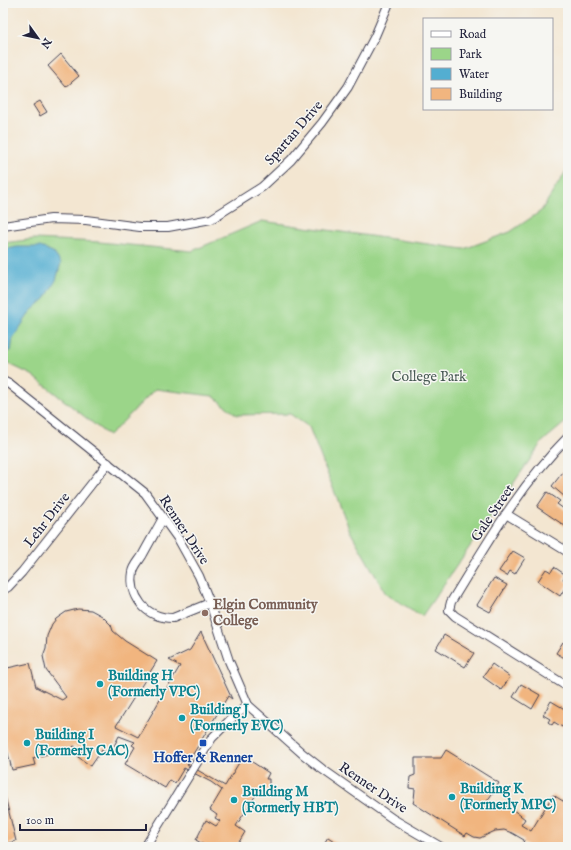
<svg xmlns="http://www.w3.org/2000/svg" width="571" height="850" viewBox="0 0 571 850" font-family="'IM FELL English',serif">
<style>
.green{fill:#9bd589;stroke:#5e7c62}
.water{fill:#53aed1;stroke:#3a6886}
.building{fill:#f1b57f}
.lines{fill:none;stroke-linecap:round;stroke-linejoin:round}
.minor-casing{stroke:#413f52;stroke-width:10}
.minor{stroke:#fff;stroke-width:8}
.education-dot{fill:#8d6e63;stroke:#f6f6f2;stroke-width:1.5}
.culture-dot{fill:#0f9aa8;stroke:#f6f6f2;stroke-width:1.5}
.transit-dot{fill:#1a4fb4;stroke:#f6f6f2;stroke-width:1.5}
.labels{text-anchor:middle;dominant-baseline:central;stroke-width:3;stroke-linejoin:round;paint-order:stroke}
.street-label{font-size:14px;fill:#22223b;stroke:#f6f6f2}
.park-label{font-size:14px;fill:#465852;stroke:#f6f6f2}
.education-label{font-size:14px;font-weight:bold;fill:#785e54;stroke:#f6f6f2;text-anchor:start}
.culture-label{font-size:14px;font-weight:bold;fill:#0d838f;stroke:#f6f6f2;text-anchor:start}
.transit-label{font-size:14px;font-weight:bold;fill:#164399;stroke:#f6f6f2}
</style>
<rect width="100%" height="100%" fill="#f6f6f2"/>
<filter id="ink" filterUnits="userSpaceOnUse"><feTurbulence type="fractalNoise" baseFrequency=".025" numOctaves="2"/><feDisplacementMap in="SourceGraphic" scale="8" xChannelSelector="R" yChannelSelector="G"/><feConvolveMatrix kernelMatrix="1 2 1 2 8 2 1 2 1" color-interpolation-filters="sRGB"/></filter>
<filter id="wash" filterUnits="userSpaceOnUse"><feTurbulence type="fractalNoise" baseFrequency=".012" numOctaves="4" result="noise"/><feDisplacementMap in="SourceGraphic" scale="16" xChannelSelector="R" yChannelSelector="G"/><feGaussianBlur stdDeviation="0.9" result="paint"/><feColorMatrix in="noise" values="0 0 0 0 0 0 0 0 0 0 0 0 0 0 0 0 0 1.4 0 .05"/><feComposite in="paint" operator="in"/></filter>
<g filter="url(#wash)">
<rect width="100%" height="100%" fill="#f3e6d1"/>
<polygon class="green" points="568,168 568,420 542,442 422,616 386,594 350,531 309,427 290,414 237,415 213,396 155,389 109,436 32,375 3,361 3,243 35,239 99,242 192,251 262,221 464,249 510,232 541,211"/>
<polygon class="water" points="17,247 40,247 53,252 61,263 56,280 45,299 31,311 13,338 11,351 6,351 3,344 3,250"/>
<g id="blocks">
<g class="building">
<polygon points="61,54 79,76 66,87 48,66"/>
<polygon points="40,101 47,112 40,116 33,105"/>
<polygon points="563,472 568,475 568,494 565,497 552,486"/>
<polygon points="547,492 560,501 557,504 568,512 568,521 565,526 537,507"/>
<polygon points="513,551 525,558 515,574 510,571 507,576 499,571"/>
<polygon points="554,567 566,575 563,579 568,583 560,596 538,581 546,569 551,572"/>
<polygon points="494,578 507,585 490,612 477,605"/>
<polygon points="78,609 91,610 102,616 111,625 113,631 125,641 157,661 116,726 138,737 180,666 169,660 190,650 201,632 232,699 228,696 187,764 225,786 243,756 269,773 266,779 269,779 269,790 259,790 236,826 245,832 236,847 203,847 204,845 196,840 206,820 216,826 220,821 215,818 217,815 210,810 222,790 211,782 184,768 175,783 170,780 165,788 125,764 135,747 132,745 135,742 119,736 110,754 102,750 91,766 78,757 82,751 74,746 64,755 50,747 51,753 33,758 35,765 12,770 3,733 3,669 30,663 36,687 62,700 66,697 46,670 43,656 46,648 47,636 52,624 56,619 66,612"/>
<polygon points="444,635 474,653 465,667 436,649"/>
<polygon points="563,642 568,645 568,660 556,653"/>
<polygon points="492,664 510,677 501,690 483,677"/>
<polygon points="521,684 540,695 532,709 513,697"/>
<polygon points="551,701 568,711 568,718 562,727 554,722 552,725 548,722 550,719 543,715"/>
<polygon points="446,750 499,783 486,803 495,809 499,803 512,809 525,819 521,825 531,831 553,795 568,804 568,847 530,847 523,843 524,840 512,833 504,830 495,831 480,838 474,837 467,833 465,836 413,803 414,800 415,789 409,788 410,777 415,775 415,758 441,758"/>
<polygon points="3,788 16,841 9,843 10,847 3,847"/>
<polygon points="328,837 343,847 322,847"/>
</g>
</g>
</g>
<g filter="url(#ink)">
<use href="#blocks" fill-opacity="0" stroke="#413f52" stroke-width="1"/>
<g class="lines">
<defs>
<g id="minor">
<polyline points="3,226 51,219 86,220 140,227 168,227 211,219 262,187 291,160 322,123 348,87 375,36 389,3"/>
<polyline points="3,381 9,384 145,493 179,540 199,576 210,603 229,661 248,705 303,754 322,769 393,819 441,847"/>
<path d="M568,437c-48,48 -82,108 -117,165l-2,8 6,6 113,71"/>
<polyline points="506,514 568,552"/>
<path d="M163,518c-7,13 -14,25 -21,38 -3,5 -8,10 -9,16 -2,11 1,23 8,32 8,10 19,14 32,14l37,-15"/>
<polyline points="3,590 8,587 22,572 108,463"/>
<polyline points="145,847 212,738 231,719 248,705"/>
</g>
</defs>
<use href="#minor" class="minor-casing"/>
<use href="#minor" class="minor"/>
</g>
</g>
<circle class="education-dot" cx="205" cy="613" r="4"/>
<g class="culture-dot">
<circle cx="100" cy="684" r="4"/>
<circle cx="182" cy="718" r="4"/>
<circle cx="27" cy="743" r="4"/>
<circle cx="452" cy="797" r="4"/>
<circle cx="234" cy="800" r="4"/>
</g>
<rect class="transit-dot" x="199" y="739" width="8" height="8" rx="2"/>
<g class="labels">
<g class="street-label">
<text transform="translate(294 133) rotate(-49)">Spartan Drive</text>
<text transform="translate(493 513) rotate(-56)">Gale Street</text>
<text transform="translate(47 520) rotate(-52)">Lehr Drive</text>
<text transform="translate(184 530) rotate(57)">Renner Drive</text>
<text transform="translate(373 788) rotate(34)">Renner Drive</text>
</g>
<g class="park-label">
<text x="429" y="377">College Park</text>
</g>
<g class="education-label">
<text x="213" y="605">Elgin Community<tspan x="213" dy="16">College</tspan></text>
</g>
<g class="culture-label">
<text x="108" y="676">Building H<tspan x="108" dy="16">(Formerly VPC)</tspan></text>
<text x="190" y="710">Building J<tspan x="190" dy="16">(Formerly EVC)</tspan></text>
<text x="35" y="735">Building I<tspan x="35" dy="16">(Formerly CAC)</tspan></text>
<text x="460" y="789">Building K<tspan x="460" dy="16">(Formerly MPC)</tspan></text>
<text x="242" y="792">Building M<tspan x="242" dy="16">(Formerly HBT)</tspan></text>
</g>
<g class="transit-label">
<text x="203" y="758">Hoffer &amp; Renner</text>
</g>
</g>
<rect width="571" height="850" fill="none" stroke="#f6f6f2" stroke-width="16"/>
<rect x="423" y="18" width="130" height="92" fill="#f6f6f2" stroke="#a1a1a9"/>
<rect x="431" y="31" width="20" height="6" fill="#ffffff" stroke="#a1a1a9"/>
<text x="459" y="38" font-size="12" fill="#22223b">Road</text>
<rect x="431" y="48" width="20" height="12" fill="#9bd589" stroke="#a1a1a9"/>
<text x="459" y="58" font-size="12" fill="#22223b">Park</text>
<rect x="431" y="68" width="20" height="12" fill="#53aed1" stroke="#a1a1a9"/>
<text x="459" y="78" font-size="12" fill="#22223b">Water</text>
<rect x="431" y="88" width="20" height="12" fill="#f1b57f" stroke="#a1a1a9"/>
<text x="459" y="98" font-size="12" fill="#22223b">Building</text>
<g transform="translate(38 38) rotate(123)" stroke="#f6f6f2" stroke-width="3" paint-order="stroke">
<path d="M0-3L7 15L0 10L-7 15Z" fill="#22223b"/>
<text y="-6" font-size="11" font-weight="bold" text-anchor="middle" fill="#22223b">N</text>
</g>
<path d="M20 824v6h126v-6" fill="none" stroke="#22223b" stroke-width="2"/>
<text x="26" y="824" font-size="12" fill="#22223b" stroke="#f6f6f2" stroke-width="3" paint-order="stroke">100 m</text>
</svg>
